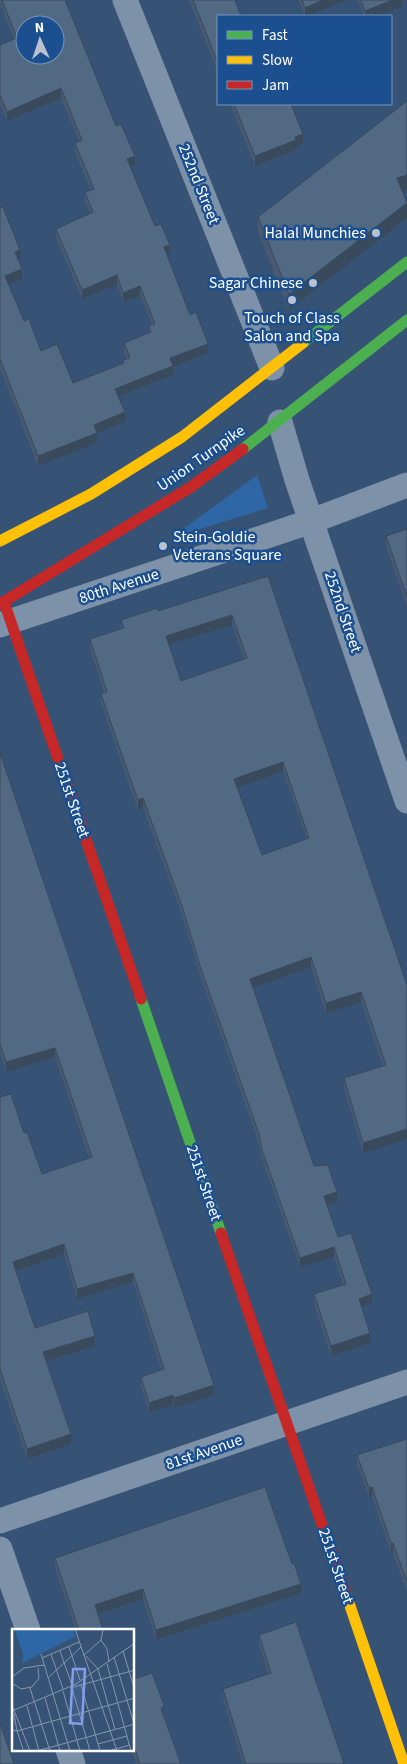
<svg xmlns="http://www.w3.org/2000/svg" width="407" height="1764" viewBox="0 0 407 1764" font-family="'Source Sans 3',sans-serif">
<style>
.green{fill:#2f66a5}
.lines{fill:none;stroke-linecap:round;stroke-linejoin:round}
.street{stroke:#7d92a8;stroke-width:25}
.fast{stroke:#4caf50;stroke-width:11}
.slow{stroke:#ffc107;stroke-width:11}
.jam{stroke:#c62828;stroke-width:11}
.wall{fill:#475a72;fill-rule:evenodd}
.shaded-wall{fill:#394a5c}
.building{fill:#526984;stroke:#394a5c;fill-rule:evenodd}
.poi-dot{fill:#b9c2ce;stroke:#1b4f8f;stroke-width:2}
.labels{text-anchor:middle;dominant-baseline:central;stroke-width:5;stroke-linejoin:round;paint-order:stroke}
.street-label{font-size:16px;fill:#fff;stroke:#1b4f8f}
.poi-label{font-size:16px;fill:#fff;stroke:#1b4f8f;text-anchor:end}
.inset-road{fill:none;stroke:#8697ac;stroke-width:1}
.view{fill:#839eea;fill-opacity:0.15;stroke:#839eea;stroke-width:2.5}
.inset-edge{fill:none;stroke:#fff;stroke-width:2.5}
</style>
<rect width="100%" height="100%" fill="#365274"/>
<polygon class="green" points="257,475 268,508 171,538"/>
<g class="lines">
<g class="street">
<polyline points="125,0 272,368"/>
<polyline points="280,422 297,480 407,801"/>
<polyline points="0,625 312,521 407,485"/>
<polyline points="0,1521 407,1382"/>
<polyline points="0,1549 28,1630"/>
<polyline points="68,1750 73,1764"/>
</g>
<g class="fast">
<polyline points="303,343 407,262"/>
<polyline points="243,449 407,320"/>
<polyline points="141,999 221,1233"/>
</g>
<g class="slow">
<polyline points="0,541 91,494 182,437 303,343"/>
<polyline points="347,1597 404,1764"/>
</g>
<g class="jam">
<polyline points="4,602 141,999"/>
<polyline points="0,604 191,487 243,449"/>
<polyline points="221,1233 347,1597"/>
</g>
</g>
<g class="wall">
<polygon points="0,0 65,0 116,126 135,165 130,167 155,226 170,254 167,255 190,315 208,353 173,367 173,375 119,397 125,422 97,433 97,443 38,466 0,369 0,208 20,259 19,260 22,279 8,284 24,321 41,351 73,383 123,364 123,360 126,359 124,352 124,343 149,333 149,326 152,325 140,296 123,302 117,284 82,299 56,238 56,229 90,214 85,202 85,192 91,190 75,153 75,143 79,142 61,98 7,121 0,105 0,45 14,39 0,4"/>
<polygon points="189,0 235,0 218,16 218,73"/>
<polygon points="298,0 346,0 308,16 305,16"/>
<polygon points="357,0 403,0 403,6 377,16 364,16"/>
<polygon points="407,101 407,190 403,192 289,310 258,232 258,217"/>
<polygon points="230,104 291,104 303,144 296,147 296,150 255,166"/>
<polygon points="407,529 407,607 386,546 386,536"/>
<path d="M268,576l139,409 -44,168 -19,-65v-10l39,-12 -22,-64 -35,11 -15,-46 -58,21 61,178 23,36 -10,3 11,32 34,66 -10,4 8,36 -39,13 -17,-52v-10l29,-9 -9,-28 -34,10 -38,-108 -3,-15 -59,-169 -18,-60 -39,-107 -5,2 -16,-45 -21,-62v-9l3,-1 -14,-44v-10l31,-10v-9l37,-9zM232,625l12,34 -63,22 -12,-37zM283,771l24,68 -45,16 -25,-67z"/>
<polygon points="0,753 214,1395 174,1408 173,1405 149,1412 141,1387 141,1377 161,1370 133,1282 77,1299 64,1254 16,1271 35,1328 95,1346 46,1361 71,1444 27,1459 0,1379 0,1097 24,1133 42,1174 89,1158 55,1057 6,1072 0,1053"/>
<polygon points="407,1439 407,1592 393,1553 391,1553 372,1497 369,1498 357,1465 357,1455"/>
<polygon points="55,1558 301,1593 156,1640 143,1599 98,1614 103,1630 76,1630 55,1568"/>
<polygon points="259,1635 344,1764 243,1764 223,1699 223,1689 268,1674 259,1645"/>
<polygon points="134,1679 164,1715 181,1764 136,1764 132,1750 134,1750"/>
</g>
<g class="shaded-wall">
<polygon points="323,0 346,0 308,16 305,16 305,8"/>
<polygon points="393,0 403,0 403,6 377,16 365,16 365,11"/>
<polygon points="61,88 61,98 7,121 7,112"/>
<polygon points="303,134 303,144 296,147 296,150 255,166 255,156"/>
<polygon points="135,156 135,165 127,168 127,159"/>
<polygon points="407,175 407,190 397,194 397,178"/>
<polygon points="407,203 407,218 289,310 289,294"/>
<polygon points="170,245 170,254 164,257 164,247"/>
<polygon points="20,250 20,259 15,262 15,252"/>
<polygon points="22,269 22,279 5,286 5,276"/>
<polygon points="117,275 117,284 82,299 82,290"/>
<polygon points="140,286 140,296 123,302 123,293"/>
<polygon points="208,344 208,353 173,367 173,375 115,398 115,389 170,358"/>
<polygon points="125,412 125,422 97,433 97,443 38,466 38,456 94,425"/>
<polygon points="232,615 232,625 166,645 166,636"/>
<polygon points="283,762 283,771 234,789 234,779"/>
<polygon points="143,798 143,808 138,810 138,800"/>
<polygon points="311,957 311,967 250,989 250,979"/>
<polygon points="361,992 361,1002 326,1013 326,1003"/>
<polygon points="55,1048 55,1057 6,1072 6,1062"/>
<polygon points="407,1129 407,1139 363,1153 363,1143"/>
<polygon points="337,1192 337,1202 324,1206 324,1196"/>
<polygon points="64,1244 64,1254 13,1272 13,1262"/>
<polygon points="334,1247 334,1257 300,1267 300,1258"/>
<polygon points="133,1273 133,1282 77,1299 77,1289"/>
<polygon points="372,1294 372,1303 359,1308 359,1299"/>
<polygon points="370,1333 370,1343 331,1356 331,1346"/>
<polygon points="95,1336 95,1346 43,1362 43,1352"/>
<polygon points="214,1385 214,1395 174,1408 174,1398"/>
<polygon points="173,1395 173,1405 149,1412 149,1403"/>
<polygon points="71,1434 71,1444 27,1459 27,1449"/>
<polygon points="372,1487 372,1497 369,1498 369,1488"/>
<rect x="391" y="1543" width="2" height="10"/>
<polygon points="301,1584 301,1593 156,1640 156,1630"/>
<polygon points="143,1589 143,1599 95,1615 95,1605"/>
</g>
<g class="building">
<path d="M2,0h63l51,126 5,-2 14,32 -8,3 28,67 6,-2 9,21 -6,2 26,68 6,-3 12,32 -38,14 3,8 -58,23 10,23 -31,13 3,8 -59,23 -38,-97v-151l3,-1 17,43 -5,2 7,17 -17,7 19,45 5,-2 12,32 16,-7 16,39 51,-20 -1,-3 7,-2 -6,-15 27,-11 -2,-6 6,-2 -15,-38 -17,7 -6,-18 -35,15 -26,-61 37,-17 -8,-20 9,-3 -19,-46 7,-3 -21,-52 -54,24 -7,-17v-50l17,-7zM25,25h30v30h-30z"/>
<polygon points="193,0 235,0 241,16 218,16 218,63"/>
<polygon points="302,0 323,0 305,8"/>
<polygon points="361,0 393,0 365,11"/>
<polygon points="407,101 407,175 397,178 407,203 289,294 258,217"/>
<polygon points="234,104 291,104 303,134 295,137 296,140 255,156"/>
<polygon points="407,529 407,597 386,536"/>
<path d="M268,576l139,409v144l-44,14 -19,-65 42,-13 -25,-73 -35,11 -15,-46 -61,22 64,187 14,-1 9,27 -13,4 14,41 13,-4 21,61 -13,5 11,34 -39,13 -17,-52 32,-10 -12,-37 -34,11 -38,-108 -3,-16 -59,-168 -18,-60 -39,-108 -5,2 -16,-45 -21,-61 6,-2 -17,-53 34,-11 -3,-8 36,-12 1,3zM232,615l15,43 -66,23 -15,-45zM283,762l26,76 -47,17 -28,-76z"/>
<polygon points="0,753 214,1385 174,1398 173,1395 149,1403 141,1377 164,1369 133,1273 77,1289 64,1244 13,1262 35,1328 88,1311 95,1336 43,1352 71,1434 27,1449 0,1369 0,1097 11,1094 24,1133 27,1132 42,1174 92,1157 55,1048 6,1062 0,1044"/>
<polygon points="407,1439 407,1582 393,1543 391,1543 372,1487 369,1488 357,1455"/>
<polygon points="265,1487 292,1564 294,1563 301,1584 156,1630 143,1589 95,1605 103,1630 79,1630 55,1558"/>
<polygon points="296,1622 344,1764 246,1764 223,1689 271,1673 259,1635"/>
<polygon points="152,1673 164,1705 161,1709 181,1764 140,1764 134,1746 134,1679"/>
<polygon points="0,1723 14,1764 0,1764"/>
</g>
<g class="poi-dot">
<circle cx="376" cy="233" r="5"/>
<circle cx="313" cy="283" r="5"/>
<circle cx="292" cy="300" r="5"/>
<circle cx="163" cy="546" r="5"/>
</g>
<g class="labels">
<g class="street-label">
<text transform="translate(199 184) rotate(68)">252nd Street</text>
<text transform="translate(201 458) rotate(-35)">Union Turnpike</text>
<text transform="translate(119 586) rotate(-18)">80th Avenue</text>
<text transform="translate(343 612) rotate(71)">252nd Street</text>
<text transform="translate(72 800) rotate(71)">251st Street</text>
<text transform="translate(204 1183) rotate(71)">251st Street</text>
<text transform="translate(204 1452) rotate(-19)">81st Avenue</text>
<text transform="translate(336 1566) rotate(71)">251st Street</text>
</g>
<g class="poi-label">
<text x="366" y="233">Halal Munchies</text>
<text x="303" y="283">Sagar Chinese</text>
<text x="292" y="318" text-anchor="middle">Touch of Class<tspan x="292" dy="18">Salon and Spa</tspan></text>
<text x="173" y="537" text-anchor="start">Stein-Goldie<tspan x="173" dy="18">Veterans Square</tspan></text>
</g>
</g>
<g transform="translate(12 1629)">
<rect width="122" height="122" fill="#365274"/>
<path d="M2,0h59l2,8 -53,26 1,-9z" fill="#2f66a5"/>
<path class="inset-road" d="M63,0l42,122M89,11l6,9 2,13M57,18l11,33M48,22l12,34M111,22l12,40M29,25l29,97M39,25l12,35M71,27l18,-16 2,-10M74,27l12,13 17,60M102,28l21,70M30,29l37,-16M95,35l24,87M0,48l12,-9 20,-3M37,48l32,-30M0,54l9,6 11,-2 7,-9 -1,-10M69,56l19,66M18,59l20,63M58,59l65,-18M60,59l18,63M51,62l17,60M33,69l15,53M0,76l18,46M15,77l12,45M0,82l64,-27 59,-41M2,85l3,17M0,101l5,1 6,18M5,102l118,-33M86,115l29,-8M25,122l98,-27M96,122l22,-6"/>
<path class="view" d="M61,40h12l-3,55 -12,-1z"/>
<rect width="122" height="122" class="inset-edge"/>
</g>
<rect x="217" y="15" width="175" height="90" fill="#1b4f8f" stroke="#7695bc"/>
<rect x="227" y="31" width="25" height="8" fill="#4caf50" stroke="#7695bc"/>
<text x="262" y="40" font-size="15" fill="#ffffff">Fast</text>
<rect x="227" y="56" width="25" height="8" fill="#ffc107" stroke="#7695bc"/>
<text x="262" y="65" font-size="15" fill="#ffffff">Slow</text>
<rect x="227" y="81" width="25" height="8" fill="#c62828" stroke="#7695bc"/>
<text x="262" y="90" font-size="15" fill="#ffffff">Jam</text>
<g transform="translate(40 40) rotate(357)"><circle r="24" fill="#1b4f8f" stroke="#7695bc"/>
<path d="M0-4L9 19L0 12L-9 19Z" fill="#b9c2ce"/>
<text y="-8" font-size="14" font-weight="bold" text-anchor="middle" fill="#ffffff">N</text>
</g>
</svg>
